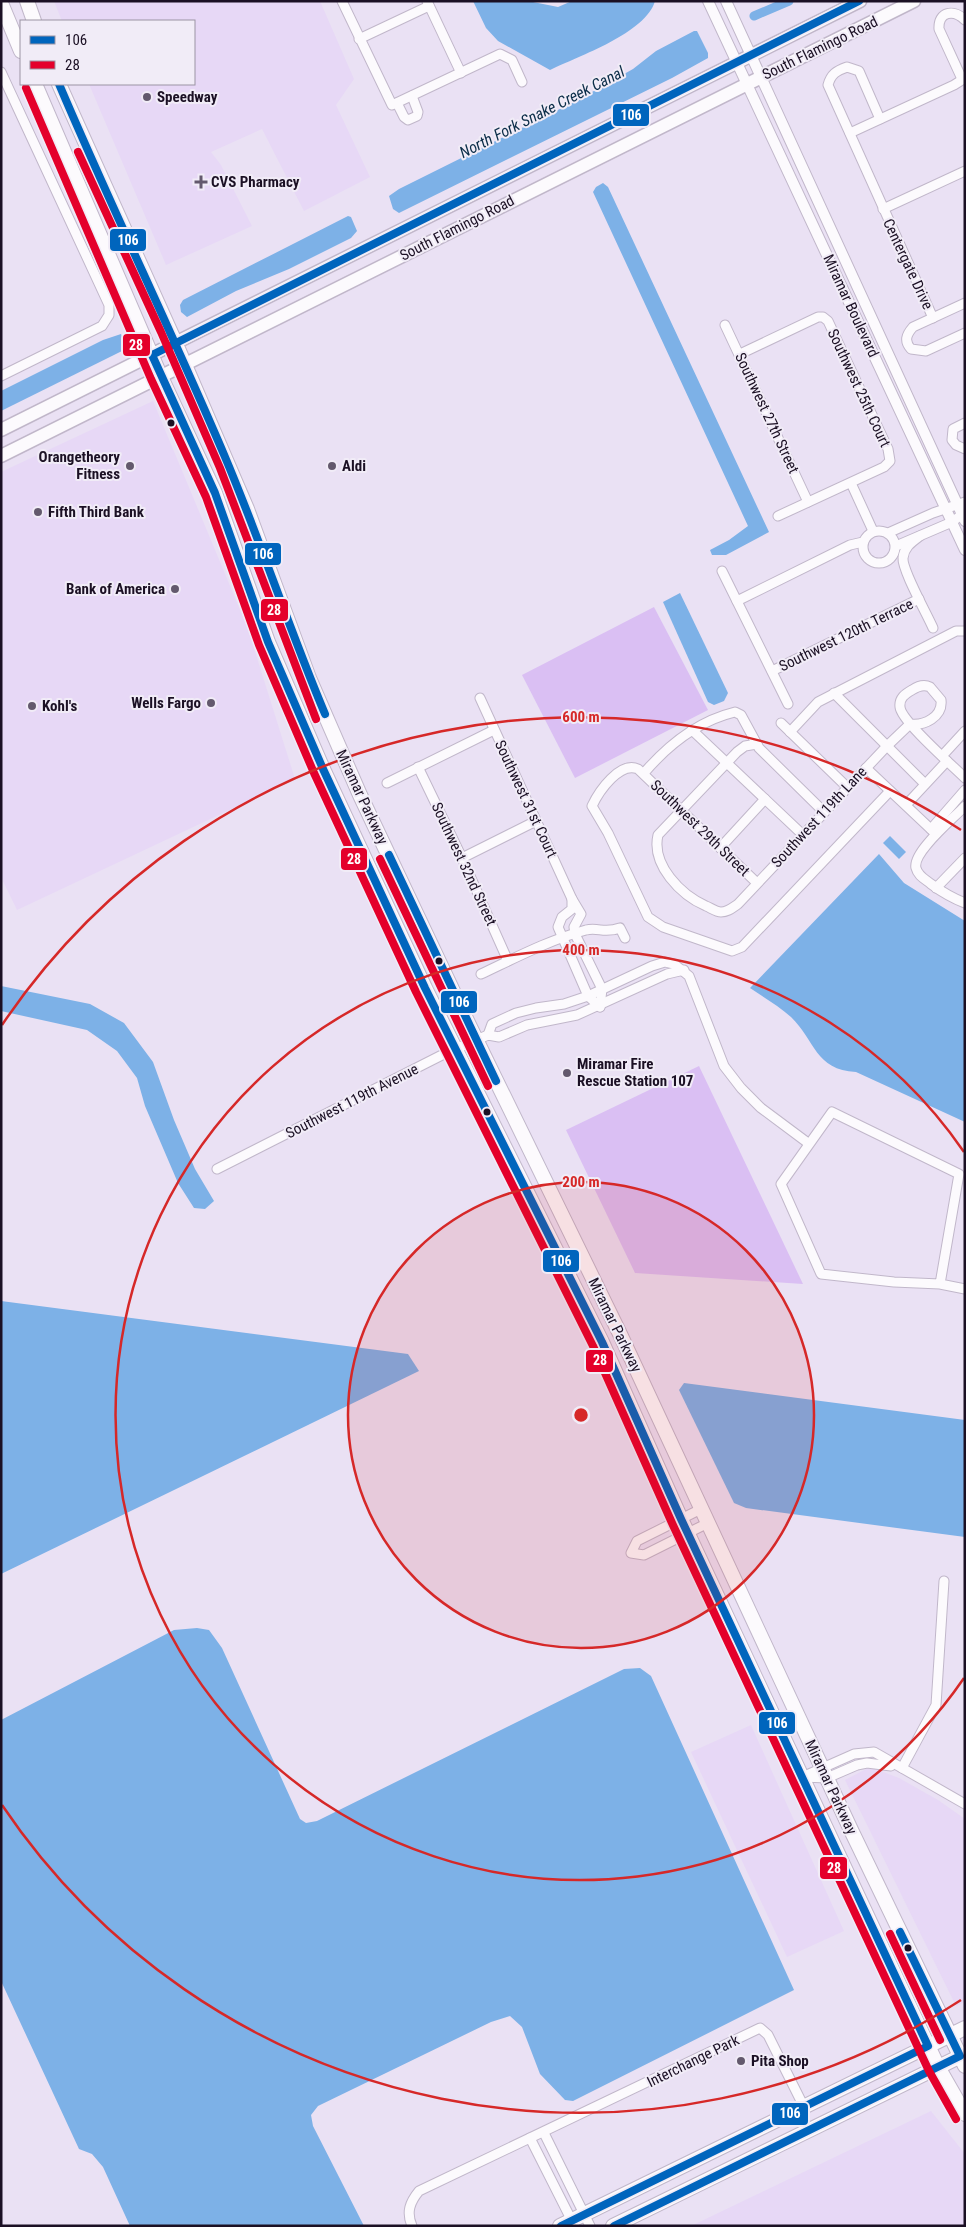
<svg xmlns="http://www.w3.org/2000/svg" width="966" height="2227" viewBox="0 0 966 2227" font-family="'Roboto Condensed',sans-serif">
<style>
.built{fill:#e7d8f6}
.green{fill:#dabff3}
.water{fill:#7db1e7}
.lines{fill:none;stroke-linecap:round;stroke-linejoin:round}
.canal{stroke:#7db1e7;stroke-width:9}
.minor-casing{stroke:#c1b7ca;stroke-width:11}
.tertiary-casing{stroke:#c1b7ca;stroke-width:12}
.secondary-casing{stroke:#c1b7ca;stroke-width:15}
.primary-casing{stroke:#c1b7ca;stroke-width:16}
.trunk-casing{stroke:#c1b7ca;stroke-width:16}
.minor{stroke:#fcfafd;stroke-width:9}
.tertiary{stroke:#fcfafd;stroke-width:10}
.secondary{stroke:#fcfafd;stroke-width:12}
.primary{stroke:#fcfafd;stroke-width:14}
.trunk{stroke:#fcfafd;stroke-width:14}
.bus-1-casing{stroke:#f1ecf7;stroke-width:11}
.bus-2-casing{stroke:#f1ecf7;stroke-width:11}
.bus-1{stroke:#0065bd;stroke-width:8}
.bus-2{stroke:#e4002b;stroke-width:8}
.ring{fill:none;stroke:#d62828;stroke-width:2.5}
.poi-dot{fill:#63596d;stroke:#f1ecf7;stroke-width:2}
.bus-dot{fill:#1b1024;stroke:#f1ecf7;stroke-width:2}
.labels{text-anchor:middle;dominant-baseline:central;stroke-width:4;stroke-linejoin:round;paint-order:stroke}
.street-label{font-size:15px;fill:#1b1024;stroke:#f1ecf7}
.poi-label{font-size:15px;font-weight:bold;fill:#1b1024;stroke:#f1ecf7;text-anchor:start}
.water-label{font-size:16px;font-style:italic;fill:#0b2d48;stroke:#f1ecf7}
.centre{fill:#d62828;stroke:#f1ecf7;stroke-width:2.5}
.ring-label{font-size:15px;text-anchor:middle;font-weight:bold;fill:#d62828;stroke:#f1ecf7;stroke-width:4;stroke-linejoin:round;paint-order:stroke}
.line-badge{stroke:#f1ecf7;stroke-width:2}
.badge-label{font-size:14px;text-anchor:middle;font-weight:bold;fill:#fff}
</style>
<rect width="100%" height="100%" fill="#eae1f4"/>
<g class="built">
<polygon points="54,1 320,1 354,79 336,105 370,177 304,211 262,129 211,152 221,165 252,226 166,265 89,84 194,84 194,21 62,21"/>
<polygon points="153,401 248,629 295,779 17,910 1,877 1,472"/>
<polygon points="751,1725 844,1931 787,1957 691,1752"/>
<polygon points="870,1767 899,1778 938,1800 965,1819 965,2002 956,2006 845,1780"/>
<polygon points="931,2111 965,2154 965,2226 691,2226"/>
</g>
<g class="green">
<polygon points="654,607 708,710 575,778 522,675"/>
<polygon points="699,1066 803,1284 635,1273 566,1130"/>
</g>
<g class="water">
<path d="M473,1h55l30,6 14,-6h83c-9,32 -76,55 -105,69l-52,-29 -12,-13z"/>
<polygon points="694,31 697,31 708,53 708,58 672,78 403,211 399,213 393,209 389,196 399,189 576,101 633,69 656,51"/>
<polygon points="603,183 608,187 769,532 726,555 712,555 710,550 729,540 748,526 593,192 596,187"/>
<polygon points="348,216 351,217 357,231 351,238 289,269 236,291 187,317 181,312 180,305 183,300"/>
<polygon points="121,334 125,345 122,351 1,411 1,391 103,340"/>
<polygon points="680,593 728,693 724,701 714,705 708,702 663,602"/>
<polygon points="890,836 906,852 899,859 883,843"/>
<path d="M879,854l25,29 61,38v201l-109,-50c-41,-2 -41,-32 -65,-55 -12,-11 -28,-20 -41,-29z"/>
<polygon points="1,986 90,1004 124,1023 153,1062 174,1120 195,1169 214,1201 205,1209 194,1208 178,1183 145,1106 137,1078 117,1051 87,1030 1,1011"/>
<polygon points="1,1301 408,1354 419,1371 1,1574"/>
<polygon points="684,1383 965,1420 965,1537 746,1508 734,1503 679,1390"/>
<polygon points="197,1628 209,1630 222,1648 300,1819 306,1823 317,1821 624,1669 640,1668 651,1676 794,1990 573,2101 565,2100 540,2074 522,2027 510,2016 491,2022 318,2106 311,2115 313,2126 364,2226 130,2226 103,2167 92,2154 79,2149 1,1981 1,1720 174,1630"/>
</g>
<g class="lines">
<polyline class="canal" points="754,16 789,1"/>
<defs>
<g id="minor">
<polyline points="342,1 392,105 500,54 512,60 522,82"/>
<polyline points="427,1 461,73"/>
<polyline points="359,39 429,6"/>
<polyline points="1,72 109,305 109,315 102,326 1,376"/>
<path d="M962,79l-23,-50c-1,-18 15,-20 26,-9"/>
<polyline points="397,103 404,117 408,120 417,116 418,112 412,96"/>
<path d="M880,119l-21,-48 -12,-4c-11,4 -16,7 -19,18l105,233"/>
<polyline points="850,133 954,85 965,78"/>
<polyline points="883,209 965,171"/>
<path d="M965,303l-52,24c-7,8 -9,14 -2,22l15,2 39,-18"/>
<polyline points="725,325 808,502"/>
<polyline points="740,354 818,317 823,317 828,321 888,449 890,461 884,467 778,516"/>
<polyline points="965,423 953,429 952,440 956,445 965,449"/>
<polyline points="851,483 873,531"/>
<circle cx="879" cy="547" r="16"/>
<polyline points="888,533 933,513 965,502"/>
<path d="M920,536c-8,6 -16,11 -17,22 -1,12 24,56 30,70"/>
<polyline points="896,546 952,522 965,512"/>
<polyline points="722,571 788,704"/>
<polyline points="737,601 850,545 863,542"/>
<polyline points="772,671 919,599"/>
<polyline points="834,693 925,784"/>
<polyline points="480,698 572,899 581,914 574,927 575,934 602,989 600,1007"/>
<polyline points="781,723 847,787"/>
<path d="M910,724c14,2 33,-7 31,-24l-11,-13c-6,-3 -12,-1 -18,3 -7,4 -13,8 -12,17 1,14 53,59 65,71"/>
<polyline points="692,730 803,835"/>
<polyline points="790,732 818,702 956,631 965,631"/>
<path d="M757,744l-12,2 -8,6 -79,83c-7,30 23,60 48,71 5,2 10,6 15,6 7,0 11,-4 17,-8l149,-158 23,-22"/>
<polyline points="942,756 965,731"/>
<polyline points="418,767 462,858 508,961"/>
<polyline points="866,768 936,834"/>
<path d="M644,773c24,-28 54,-52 91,-61l6,3 18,33 65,64"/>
<polyline points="387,783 494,730"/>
<polyline points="906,805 947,761"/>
<path d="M965,806c-11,12 -53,46 -49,62 2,8 9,11 15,16 11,8 21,14 34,19"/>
<polyline points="931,829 965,790"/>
<polyline points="720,848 765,799"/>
<polyline points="462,858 536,821"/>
<path d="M757,883l-119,-114c-18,-8 -39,22 -46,37l16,27 40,84 15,10 69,24 10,-4 148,-156"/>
<polyline points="936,888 965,858"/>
<polyline points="572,899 572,909 562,917 558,927 588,996 600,1007"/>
<path d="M481,974c34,-16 68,-34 105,-44 13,-3 18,4 34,-2l5,10"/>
<polyline points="488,1035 492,1024 516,1013 536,1008 564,1004 588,996 652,966 665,962 674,964 689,976 724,1066 741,1088 761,1108 808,1143"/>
<polyline points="217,1169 442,1055 488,1035 499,1037 527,1025 577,1015 667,974 684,970"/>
<polyline points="940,1284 959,1174 832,1112 781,1184 821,1274 894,1282 940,1284 965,1289"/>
<polyline points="701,1509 637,1541 631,1553 644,1555 708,1523"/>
<polyline points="902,1768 936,1705 944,1581"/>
<polyline points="802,1777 854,1754 874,1752 965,1804"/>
<polyline points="802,1777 827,1778 857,1765 867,1763 891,1766"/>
<polyline points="544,2133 590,2226"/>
<polyline points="530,2138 574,2225"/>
<path d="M412,2226c-6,-14 -2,-24 7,-35l341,-163 8,7 36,72"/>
</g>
<g id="tertiary">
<polyline points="708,1 965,550"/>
<polyline points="726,1 965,521"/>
</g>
<g id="secondary">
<polyline points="1,430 860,1"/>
<polyline points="1,456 914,1"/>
</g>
<g id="primary">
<polyline points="27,1 34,21"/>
<polyline points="1,3 21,51"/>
<polyline points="35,84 160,375 215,493 268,642 323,769 425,988 602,1342 681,1519 938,2067 965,2114"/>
<polyline points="59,84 176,344 247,509 309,678 360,795 469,1025 620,1334 851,1830 965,2066"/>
</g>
<g id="trunk">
<polyline points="560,2226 965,2028"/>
<polyline points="613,2226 965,2054"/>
</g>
</defs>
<use href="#minor" class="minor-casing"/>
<use href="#tertiary" class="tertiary-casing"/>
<use href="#secondary" class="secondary-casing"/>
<use href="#primary" class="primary-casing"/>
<use href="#trunk" class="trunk-casing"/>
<use href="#minor" class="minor"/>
<use href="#tertiary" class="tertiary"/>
<use href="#secondary" class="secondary"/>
<use href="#primary" class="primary"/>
<use href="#trunk" class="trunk"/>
<defs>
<g id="bus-1">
<path d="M59,84c53,125 113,248 166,373 36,85 64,172 100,257"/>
<polyline points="389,855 496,1081"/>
<polyline points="561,2226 928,2046 681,1519 602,1342 425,988 323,769 268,642 215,493 152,355 859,1"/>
<polyline points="614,2226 960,2056 900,1932"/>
</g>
<g id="bus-2">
<polyline points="26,88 151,379 206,497 259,645 314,773 416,992 593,1346 672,1523 929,2071 956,2119"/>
<polyline points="78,152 161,332 220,468 316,719"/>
<polyline points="380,859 488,1086"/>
<polyline points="890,1934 940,2040"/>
</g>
</defs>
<use href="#bus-1" class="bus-1-casing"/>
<use href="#bus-2" class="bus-2-casing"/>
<use href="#bus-1" class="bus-1"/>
<use href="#bus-2" class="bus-2"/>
</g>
<circle cx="581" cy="1415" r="233" fill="#d62828" fill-opacity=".12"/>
<g class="ring">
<circle cx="581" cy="1415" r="233"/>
<path d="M964 1678A465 465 0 1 1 964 1152"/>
<path d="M961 2000A698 698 0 0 1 2 1805M2 1025A698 698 0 0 1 961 830"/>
</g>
<g class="poi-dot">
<circle cx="147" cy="97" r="5"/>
<path d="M198.5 174.5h5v5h5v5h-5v5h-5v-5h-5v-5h5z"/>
<circle cx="130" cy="466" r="5"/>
<circle cx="332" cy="466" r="5"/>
<circle cx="38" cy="512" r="5"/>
<circle cx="175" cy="589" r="5"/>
<circle cx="211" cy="703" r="5"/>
<circle cx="32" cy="706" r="5"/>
<circle cx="567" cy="1073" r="5"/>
<circle cx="741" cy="2061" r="5"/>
</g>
<g class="bus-dot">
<circle cx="171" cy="423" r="4.5"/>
<circle cx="439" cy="961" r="4.5"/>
<circle cx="487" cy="1112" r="4.5"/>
<circle cx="908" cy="1948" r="4.5"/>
</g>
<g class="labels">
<g class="street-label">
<text transform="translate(820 48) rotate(-26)">South Flamingo Road</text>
<text transform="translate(457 228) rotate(-27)">South Flamingo Road</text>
<text transform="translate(908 264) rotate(65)">Centergate Drive</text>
<text transform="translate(851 306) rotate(65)">Miramar Boulevard</text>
<text transform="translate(859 388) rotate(65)">Southwest 25th Court</text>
<text transform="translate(767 413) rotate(65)">Southwest 27th Street</text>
<text transform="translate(846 635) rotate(-26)">Southwest 120th Terrace</text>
<text transform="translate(362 797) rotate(65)">Miramar Parkway</text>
<text transform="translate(526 799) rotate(65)">Southwest 31st Court</text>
<text transform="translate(819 817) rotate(-47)">Southwest 119th Lane</text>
<text transform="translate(700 828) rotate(44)">Southwest 29th Street</text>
<text transform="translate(464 864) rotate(65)">Southwest 32nd Street</text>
<text transform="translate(352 1101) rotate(-27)">Southwest 119th Avenue</text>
<text transform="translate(615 1325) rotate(64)">Miramar Parkway</text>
<text transform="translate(831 1787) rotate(65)">Miramar Parkway</text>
<text transform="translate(693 2061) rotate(-26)">Interchange Park</text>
</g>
<g class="poi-label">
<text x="157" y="97">Speedway</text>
<text x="211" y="182">CVS Pharmacy</text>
<text x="120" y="457" text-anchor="end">Orangetheory<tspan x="120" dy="17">Fitness</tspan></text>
<text x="342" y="466">Aldi</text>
<text x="48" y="512">Fifth Third Bank</text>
<text x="165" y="589" text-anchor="end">Bank of America</text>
<text x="201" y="703" text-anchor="end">Wells Fargo</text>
<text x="42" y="706">Kohl's</text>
<text x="577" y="1064">Miramar Fire<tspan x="577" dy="17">Rescue Station 107</tspan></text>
<text x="751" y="2061">Pita Shop</text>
</g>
<g class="water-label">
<text transform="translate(542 112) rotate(-27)">North Fork Snake Creek Canal</text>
</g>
</g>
<circle cx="581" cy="1415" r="8" class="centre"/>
<g class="ring-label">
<text x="581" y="722">600 m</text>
<text x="581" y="955">400 m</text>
<text x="581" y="1187">200 m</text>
</g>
<g class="line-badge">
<rect x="612" y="103" width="38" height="24" rx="5" fill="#0065bd"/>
<rect x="109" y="228" width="38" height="24" rx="5" fill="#0065bd"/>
<rect x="122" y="333" width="29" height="24" rx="5" fill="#e4002b"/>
<rect x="244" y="542" width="38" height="24" rx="5" fill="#0065bd"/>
<rect x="260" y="598" width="29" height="24" rx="5" fill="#e4002b"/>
<rect x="340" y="847" width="28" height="24" rx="5" fill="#e4002b"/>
<rect x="440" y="990" width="38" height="24" rx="5" fill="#0065bd"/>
<rect x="542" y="1249" width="38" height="24" rx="5" fill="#0065bd"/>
<rect x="585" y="1349" width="29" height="24" rx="5" fill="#e4002b"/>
<rect x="758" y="1711" width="38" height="24" rx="5" fill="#0065bd"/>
<rect x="819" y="1856" width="29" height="24" rx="5" fill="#e4002b"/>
<rect x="771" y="2102" width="38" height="24" rx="5" fill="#0065bd"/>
</g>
<g class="badge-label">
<text x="631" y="120">106</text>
<text x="128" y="245">106</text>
<text x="136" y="350">28</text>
<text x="263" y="559">106</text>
<text x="274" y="615">28</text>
<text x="354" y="864">28</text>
<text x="459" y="1007">106</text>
<text x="561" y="1266">106</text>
<text x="600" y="1365">28</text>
<text x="777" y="1728">106</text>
<text x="834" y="1873">28</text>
<text x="790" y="2118">106</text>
</g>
<rect width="966" height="2227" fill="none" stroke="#1b1024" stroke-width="5"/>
<rect x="20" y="20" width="175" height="65" fill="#f1ecf7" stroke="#9b94a3"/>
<rect x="30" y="36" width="25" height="8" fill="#0065bd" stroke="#9b94a3"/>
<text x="65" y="45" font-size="15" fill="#1b1024">106</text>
<rect x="30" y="61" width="25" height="8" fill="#e4002b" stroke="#9b94a3"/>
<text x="65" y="70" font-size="15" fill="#1b1024">28</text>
</svg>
